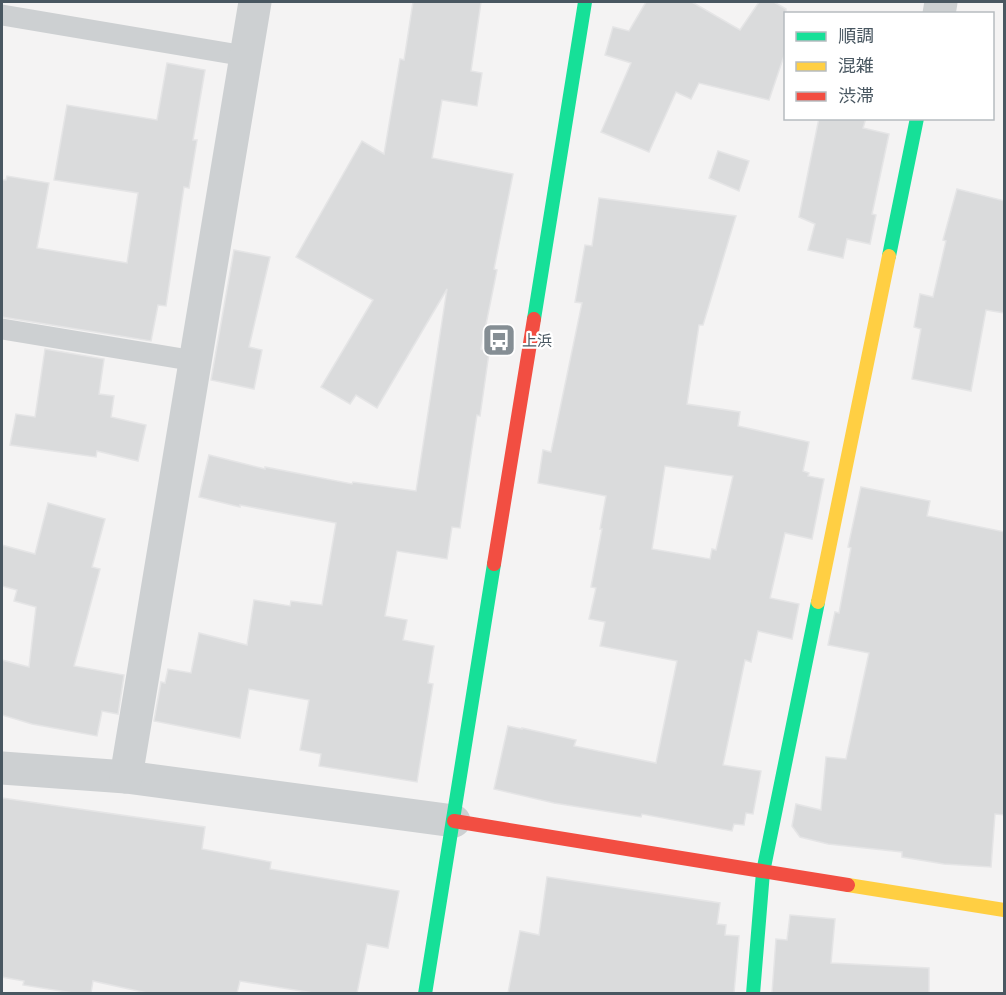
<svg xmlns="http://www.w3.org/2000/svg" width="1006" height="995" viewBox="0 0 1006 995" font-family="Mulish,'Noto Sans JP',sans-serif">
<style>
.building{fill:#dadbdc;stroke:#e5e5e6;stroke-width:1.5;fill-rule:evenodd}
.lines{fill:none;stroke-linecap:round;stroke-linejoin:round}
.lane{stroke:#cdd0d2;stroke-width:21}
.street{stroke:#cdd0d2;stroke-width:33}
.fast{stroke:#16e098;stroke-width:14}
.slow{stroke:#ffcf43;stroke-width:14}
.jam{stroke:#f24e42;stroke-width:14}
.labels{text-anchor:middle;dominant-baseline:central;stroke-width:4.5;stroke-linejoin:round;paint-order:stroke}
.poi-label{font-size:15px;fill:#495761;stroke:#fff;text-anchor:start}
</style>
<rect width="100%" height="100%" fill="#f4f3f3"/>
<g class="building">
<polygon points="413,2 481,2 471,71 482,73 477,106 442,100 432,158 513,174 494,269 497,270 481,349 489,353 480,416 477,415 460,528 452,527 447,559 397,551 385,616 407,620 403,640 434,646 428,683 433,684 417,782 319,766 321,754 300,750 309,700 249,689 240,738 154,721 161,682 165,683 168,669 191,673 199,633 247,645 254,600 290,606 291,601 322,605 336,523 240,505 240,507 199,497 209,455 265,469 265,467 352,484 353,482 416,491 447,289 377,408 356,395 350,404 321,387 373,300 296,257 362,141 384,154 400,59 404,60"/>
<polygon points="646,2 692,2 740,30 759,2 774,2 786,9 786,50 769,100 699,83 691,99 676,92 649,152 601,132 631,63 605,55 613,27 629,31"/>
<polygon points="167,63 205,70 193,140 197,140 189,188 184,187 166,306 158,305 151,341 2,317 2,180 6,180 7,176 49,183 37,248 127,263 138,193 54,180 67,105 157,120"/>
<polygon points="819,118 866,118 863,128 889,134 872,214 876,215 870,244 847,239 843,258 808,250 815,224 799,217"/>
<polygon points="718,151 749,161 739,191 709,178"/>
<polygon points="957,189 1005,201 1005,313 986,310 971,391 912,379 921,329 914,327 920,294 933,297 946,241 943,240"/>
<path d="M599,198l137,18 -33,109h-4l-12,79 53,8 -2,14 71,16 -6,29 6,2 -1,3 16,3 -12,60 -27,-6 -15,65 29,6 -7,35 -34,-8 -7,31 -6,-2 -22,105 38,6 -8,43 -7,-1 -2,12 -10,-1 -2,7 -90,-17 -1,3 -87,-14 -60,-14 14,-63 14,3v-1l54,12 -2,6 82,17 21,-102 -77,-15 5,-24 -16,-3 7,-31 -5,-1 11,-58h-2l6,-33 -68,-13 5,-33 8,2 31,-149 -7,-1 10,-57 7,1zM665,466l68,10 -17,74 -4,-1 -2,10 -58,-10z"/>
<polygon points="234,250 270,257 249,347 262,350 254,389 211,380"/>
<polygon points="45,349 104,359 99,394 114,396 111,417 146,425 138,461 97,451 96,457 10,445 16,414 35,417"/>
<polygon points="861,487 930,501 927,516 1005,532 1005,815 995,814 991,867 944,864 902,857 902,852 828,844 800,837 792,826 796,804 821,810 826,757 846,759 869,653 828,645 835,612 839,613 851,548 848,547"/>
<polygon points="48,503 105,519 92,567 100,569 74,666 124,675 118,714 102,711 97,736 32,724 2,715 2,660 29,667 36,607 14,601 17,590 2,586 2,545 35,554"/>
<polygon points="2,798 205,827 202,849 271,862 270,869 399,891 388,948 367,944 357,993 313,993 240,981 237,993 147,993 93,981 91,993 73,993 23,985 24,981 2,977"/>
<polygon points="547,877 720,903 717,924 726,925 725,935 739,936 734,993 508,993 520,931 539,935"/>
<polygon points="790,915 835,919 831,963 929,968 929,993 772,993 776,939 787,940"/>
</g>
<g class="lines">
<g class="lane">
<polyline points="2,15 245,56"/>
<polyline points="2,329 195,361"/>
</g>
<g class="street">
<polyline points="939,14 941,2"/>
<polyline points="2,768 126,777 454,821"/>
<polyline points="126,777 255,2"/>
</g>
<g class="fast">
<polyline points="889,256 917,118"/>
<polyline points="534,319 585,2"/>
<polyline points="425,994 494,564"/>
<polyline points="753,994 763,872 818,602"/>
</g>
<g class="slow">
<polyline points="818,602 889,256"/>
<polyline points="848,885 1004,910"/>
</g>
<g class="jam">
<polyline points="494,564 534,319"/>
<polyline points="454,821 848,885"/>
</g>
</g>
<defs>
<symbol id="bus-square" viewBox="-11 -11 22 22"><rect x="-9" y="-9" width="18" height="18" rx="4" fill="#858e94" stroke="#fff"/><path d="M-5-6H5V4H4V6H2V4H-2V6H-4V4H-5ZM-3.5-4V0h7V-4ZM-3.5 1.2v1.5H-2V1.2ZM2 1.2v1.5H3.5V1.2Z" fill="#fff"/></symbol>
</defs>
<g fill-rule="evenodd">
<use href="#bus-square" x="480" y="321" width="38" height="38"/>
</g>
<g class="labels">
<g class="poi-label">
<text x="522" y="340">上浜</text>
</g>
</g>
<rect width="1006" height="995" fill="none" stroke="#495761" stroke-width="6"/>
<rect x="784" y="12" width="210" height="108" fill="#ffffff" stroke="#b6bcc0" stroke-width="1.5"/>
<rect x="796" y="32" width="30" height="9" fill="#16e098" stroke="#b6bcc0" stroke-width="1.5"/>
<text x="838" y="42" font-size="18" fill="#495761">順調</text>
<rect x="796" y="62" width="30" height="9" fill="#ffcf43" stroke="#b6bcc0" stroke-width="1.5"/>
<text x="838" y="72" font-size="18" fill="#495761">混雑</text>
<rect x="796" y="92" width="30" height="9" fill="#f24e42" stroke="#b6bcc0" stroke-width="1.5"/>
<text x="838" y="102" font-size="18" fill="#495761">渋滞</text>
</svg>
